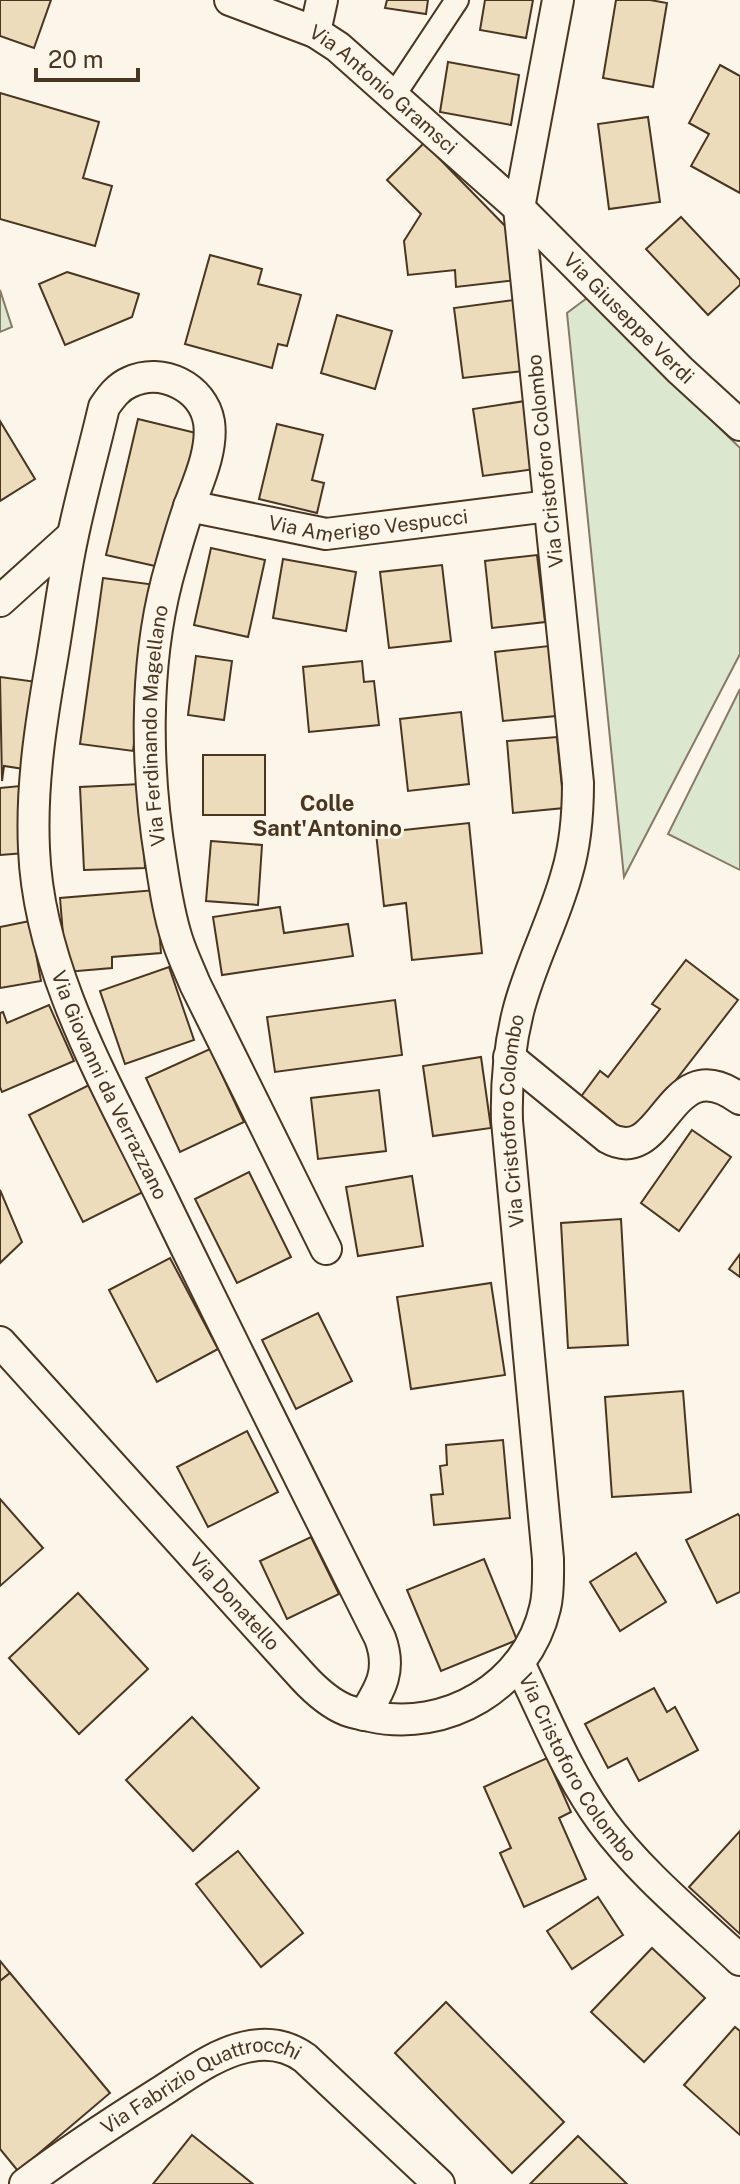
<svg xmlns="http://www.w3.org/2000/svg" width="740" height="2184" viewBox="0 0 740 2184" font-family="'Public Sans',sans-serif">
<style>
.green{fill:#dce7d0;stroke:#887966;stroke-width:2}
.building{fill:#ecdcbc;stroke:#4a3520;stroke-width:2}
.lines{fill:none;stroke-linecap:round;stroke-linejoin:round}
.pedestrian-casing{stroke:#4a3520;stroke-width:26}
.minor-casing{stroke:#4a3520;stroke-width:34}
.pedestrian{stroke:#fbf6e9;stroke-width:22}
.minor{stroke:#fbf6e9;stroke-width:30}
.labels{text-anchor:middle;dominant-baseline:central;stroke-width:6;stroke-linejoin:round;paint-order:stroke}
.street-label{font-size:20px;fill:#4a3520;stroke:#fbf6e9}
.neighbourhood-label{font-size:22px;font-weight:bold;fill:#4a3520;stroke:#fbf6e9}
</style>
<rect width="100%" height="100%" fill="#fbf6e9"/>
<g class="green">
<polygon points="0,290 12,327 0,332"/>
<polygon points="587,298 740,448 740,654 624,877 567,313"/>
<polygon points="740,689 740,870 668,834"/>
</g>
<g class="building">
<polygon points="0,0 51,0 34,48 0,36"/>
<polygon points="387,0 428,0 426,14 385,8"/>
<polygon points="485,0 533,0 526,38 480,30"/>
<polygon points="616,0 650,0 667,3 653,87 603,78"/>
<polygon points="448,62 519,75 511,125 440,112"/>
<polygon points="720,65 740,76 740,193 691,166 709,134 689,123"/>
<polygon points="0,93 99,122 83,178 112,186 95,246 0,219"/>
<polygon points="648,117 660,202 609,209 598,124"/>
<polygon points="424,143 510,231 516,280 456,287 455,270 408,275 404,241 421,214 387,180"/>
<polygon points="681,217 740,280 740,285 708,315 646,249"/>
<polygon points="210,255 262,269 258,284 301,295 287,346 278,344 272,368 185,344"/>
<polygon points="67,272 139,294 132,317 65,345 39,284"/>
<polygon points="514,300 523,371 463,378 454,308"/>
<polygon points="337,315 392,331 375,389 321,373"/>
<polygon points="525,401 535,469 483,476 473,409"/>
<polygon points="138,419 196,433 164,568 106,555"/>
<polygon points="0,421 35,479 0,501"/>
<polygon points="277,424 323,435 312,480 324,483 317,513 259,499"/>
<polygon points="211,548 265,560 248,637 194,625"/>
<polygon points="537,555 545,622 492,628 485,561"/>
<polygon points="283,559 356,572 346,631 273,618"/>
<polygon points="442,565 451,641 389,648 380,572"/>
<polygon points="103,578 156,585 133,751 80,744"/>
<polygon points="549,646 556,716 503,721 495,652"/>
<polygon points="196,656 232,661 224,720 188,715"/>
<polygon points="362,661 364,682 374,681 379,725 309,732 303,667"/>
<polygon points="0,677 37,682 24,769 4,766 2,781"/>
<polygon points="461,712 469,784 408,791 400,719"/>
<polygon points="557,737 564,808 513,813 507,741"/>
<rect x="203" y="755" width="62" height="60"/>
<polygon points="141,784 145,868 84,870 80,787"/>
<polygon points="20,786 25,853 0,855 0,788"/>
<polygon points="469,823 482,953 412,960 406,903 384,906 376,833"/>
<polygon points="211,841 262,845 258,905 206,901"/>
<polygon points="156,890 161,953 112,957 112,968 66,972 60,898"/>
<polygon points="280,907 284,933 348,924 353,956 222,975 213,917"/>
<polygon points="30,921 41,981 0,988 0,927"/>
<polygon points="686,960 738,1000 628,1142 577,1102 600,1071 608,1077 660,1009 652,1004"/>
<polygon points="169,967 194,1040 125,1064 100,991"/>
<polygon points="395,1000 402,1055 275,1072 267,1017"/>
<polygon points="49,1005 74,1061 2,1092 0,1087 0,1013 3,1012 7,1023"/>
<polygon points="210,1049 244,1122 180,1152 146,1078"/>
<polygon points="481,1057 491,1128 433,1136 423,1066"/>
<polygon points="91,1084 145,1191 83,1222 29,1115"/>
<polygon points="379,1090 386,1151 318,1159 311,1098"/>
<polygon points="692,1130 731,1157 679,1231 641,1203"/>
<polygon points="249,1172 291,1257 237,1283 195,1199"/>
<polygon points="412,1176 423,1246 358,1256 346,1187"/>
<polygon points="0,1190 22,1242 0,1263"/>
<polygon points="621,1219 628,1345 568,1348 561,1223"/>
<polygon points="740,1254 740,1277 729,1269"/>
<polygon points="170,1258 218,1349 157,1382 109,1290"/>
<polygon points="491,1283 505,1375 411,1389 397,1297"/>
<polygon points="318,1313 352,1381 296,1409 262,1340"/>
<polygon points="683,1391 691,1492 612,1497 605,1397"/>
<polygon points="247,1431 278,1492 208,1527 177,1467"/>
<polygon points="503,1440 510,1518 434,1525 431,1495 443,1494 440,1466 447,1465 446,1445"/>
<polygon points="0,1499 43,1548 0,1586"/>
<polygon points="738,1514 740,1517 740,1592 717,1603 686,1540"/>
<polygon points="311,1537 339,1594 287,1619 260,1561"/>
<polygon points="636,1553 666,1602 620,1631 590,1582"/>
<polygon points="484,1559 517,1640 441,1671 407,1590"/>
<polygon points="78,1593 148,1669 79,1734 9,1658"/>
<polygon points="654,1688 667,1712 675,1707 698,1750 639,1781 627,1758 608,1768 585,1724"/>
<polygon points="192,1717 259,1788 193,1851 126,1780"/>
<polygon points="547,1758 571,1812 559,1818 586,1879 524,1907 500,1853 511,1848 484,1787"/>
<polygon points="740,1831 740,1934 689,1887"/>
<polygon points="238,1851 303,1933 261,1967 196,1884"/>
<polygon points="598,1897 623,1935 572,1969 547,1931"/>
<polygon points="652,1948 705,1998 644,2062 591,2012"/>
<polygon points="0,1961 10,1973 0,1981"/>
<polygon points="10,1973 110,2093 18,2171 0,2149 0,1981"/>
<polygon points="446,2002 564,2122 512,2173 395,2053"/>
<polygon points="735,2027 740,2031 740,2135 684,2085"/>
<polygon points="192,2135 253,2184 153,2184"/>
<polygon points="578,2136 627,2184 530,2184"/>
</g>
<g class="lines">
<defs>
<polyline id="pedestrian" points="394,95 457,0"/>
<g id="minor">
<path id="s1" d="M230,0l85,32 23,15 181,161 161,162 60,55"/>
<polyline points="315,32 322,0"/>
<path id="s2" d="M189,506l137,28 223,-28"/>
<polyline points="0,601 72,536"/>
<path d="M509,1057l99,81c57,32 60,-93 132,-39"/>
<path id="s3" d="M326,1249l-131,-265c-6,-15 -13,-29 -18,-45 -8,-24 -12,-51 -16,-77 -15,-91 -17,-193 6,-282 7,-25 14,-51 23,-76 9,-24 23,-55 19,-82 -6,-35 -47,-55 -79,-40 -12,5 -19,15 -26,25 -10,43 -22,85 -31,128 -9,41 -14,83 -21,124 -11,63 -21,126 -18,190 5,125 76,241 129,351 71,147 144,292 217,438 12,32 1,50 -16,77"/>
<path id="s4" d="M0,1342l303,335c12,13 26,26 43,33 8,3 16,4 24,6 76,17 157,-30 175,-108 4,-15 3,-33 3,-49l-41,-438c-1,-37 2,-73 11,-109 12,-48 36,-91 49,-139 9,-30 11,-59 11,-90l-59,-575 39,-208"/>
<path id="s5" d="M519,1663c26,53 48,110 83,158 38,52 91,95 138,139"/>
<path id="s6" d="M25,2184c43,-33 88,-62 134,-91 27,-17 55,-39 87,-46 22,-5 41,-2 59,11l134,126"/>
</g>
</defs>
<use href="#pedestrian" class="pedestrian-casing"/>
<use href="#minor" class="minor-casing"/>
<use href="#pedestrian" class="pedestrian"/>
<use href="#minor" class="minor"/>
</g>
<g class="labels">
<g class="street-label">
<text stroke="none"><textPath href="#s1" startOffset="180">Via Antonio Gramsci</textPath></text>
<text stroke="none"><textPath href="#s1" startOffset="516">Via Giuseppe Verdi</textPath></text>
<text transform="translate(545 461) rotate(-96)">Via Cristoforo Colombo</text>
<text stroke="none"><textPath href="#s2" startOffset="182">Via Amerigo Vespucci</textPath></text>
<text stroke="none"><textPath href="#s3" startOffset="560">Via Ferdinando Magellano</textPath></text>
<text stroke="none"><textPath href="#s3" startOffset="1708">Via Giovanni da Verrazzano</textPath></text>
<text stroke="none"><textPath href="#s4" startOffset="1248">Via Cristoforo Colombo</textPath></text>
<text stroke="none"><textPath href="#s4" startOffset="350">Via Donatello</textPath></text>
<text stroke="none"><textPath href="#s5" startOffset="120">Via Cristoforo Colombo</textPath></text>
<text stroke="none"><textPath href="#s6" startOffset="206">Via Fabrizio Quattrocchi</textPath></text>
</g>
<g class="neighbourhood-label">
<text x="327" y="803">Colle<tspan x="327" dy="25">Sant'Antonino</tspan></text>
</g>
</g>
<path d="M36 68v12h102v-12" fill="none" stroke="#4a3520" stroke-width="4"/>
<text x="48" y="68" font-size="24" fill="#4a3520" stroke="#fbf6e9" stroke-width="6" paint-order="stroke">20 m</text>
</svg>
